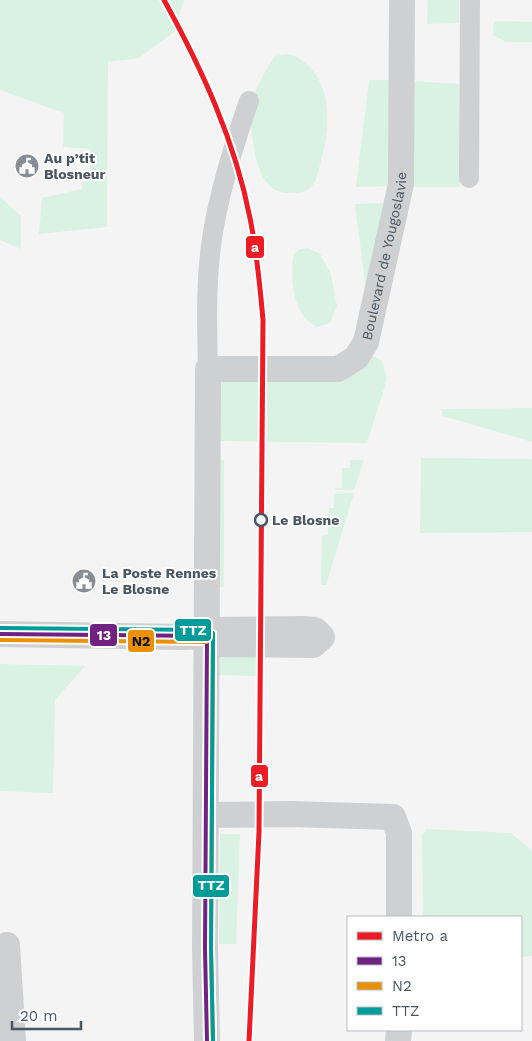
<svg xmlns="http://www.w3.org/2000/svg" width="532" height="1041" viewBox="0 0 532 1041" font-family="'Work Sans',sans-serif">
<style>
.green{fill:#d9f2e3}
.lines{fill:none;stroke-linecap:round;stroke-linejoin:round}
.pedestrian{stroke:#ced0d2;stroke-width:20}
.minor{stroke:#ced0d2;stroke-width:26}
.bus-1-casing{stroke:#fff;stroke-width:8}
.bus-2-casing{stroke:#fff;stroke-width:8}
.bus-3-casing{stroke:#fff;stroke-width:8}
.bus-1{stroke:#6f2282;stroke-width:4}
.bus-2{stroke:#eb8f05;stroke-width:4}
.bus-3{stroke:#009c99;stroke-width:4}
.metro-1-casing{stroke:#fff;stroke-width:9}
.metro-1{stroke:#ed1c24;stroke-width:5}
.stop-dot{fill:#fff;stroke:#4a5661;stroke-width:2.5}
.labels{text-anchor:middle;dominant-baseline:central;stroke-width:4;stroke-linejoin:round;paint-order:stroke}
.poi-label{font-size:14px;font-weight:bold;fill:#4a5661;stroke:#fff;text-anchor:start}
.street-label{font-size:14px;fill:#4a5661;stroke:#fff}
.stop-label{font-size:14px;font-weight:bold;fill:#4a5661;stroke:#fff;text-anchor:start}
.line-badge{stroke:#fff;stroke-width:2}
.badge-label{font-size:14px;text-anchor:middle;font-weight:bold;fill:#fff}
.pale-badge-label{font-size:14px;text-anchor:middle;font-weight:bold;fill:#111}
</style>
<rect width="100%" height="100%" fill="#f4f4f4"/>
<g class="green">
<polygon points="0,0 184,0 174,32 139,58 108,62 107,227 39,234 42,198 82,189 83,170 90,169 91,149 63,147 64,113 0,90"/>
<polygon points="428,0 459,0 459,23 427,24"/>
<polygon points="494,21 532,22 532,42 506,42 493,35"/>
<path d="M290,54c43,18 42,69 31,106 -2,9 -4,22 -11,28 -4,4 -12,5 -18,5 -32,2 -37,-35 -40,-59 -1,-7 -4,-16 -3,-23 4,-19 15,-38 26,-55z"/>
<polygon points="369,80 391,80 392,186 356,187"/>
<polygon points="413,81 459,84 460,187 411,187"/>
<polygon points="0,197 21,216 21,249 0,240"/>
<polygon points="392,203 366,291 355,204"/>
<path d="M308,248l12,6 11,20 6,32 -7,17 -13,4c-4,-3 -10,-6 -13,-10 -12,-17 -14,-43 -10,-63l6,-5z"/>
<polygon points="369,357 375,357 382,361 387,379 367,443 220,441 220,379 227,372 358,373 366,367"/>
<polygon points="532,408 532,442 443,416 441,409"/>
<polygon points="421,458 532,459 532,532 420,533"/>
<polygon points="215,459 224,460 224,587 215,588"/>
<polygon points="350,460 364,460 354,490 334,490 335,488 342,488 342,468 350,468"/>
<polygon points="354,493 326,585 321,585 322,536 328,535 329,508 334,508 334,494"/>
<polygon points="261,651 260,676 219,675 220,656"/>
<polygon points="0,664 85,666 55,700 53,793 0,791"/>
<polygon points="426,829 511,833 530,849 532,852 532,956 521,957 521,917 423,917 422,835"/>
<polygon points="220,834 240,834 236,944 219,944"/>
</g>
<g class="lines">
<g class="pedestrian">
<polyline points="469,178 470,0"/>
<path d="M208,369c-1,-38 -2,-77 2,-115 5,-49 23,-107 39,-153"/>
</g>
<g class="minor">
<polyline points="0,634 183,637 207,636 217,630 304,629 315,630 322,637 313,645 219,644 207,636"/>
<polyline points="206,815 290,814 393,817 399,833 399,917"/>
<polyline points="7,945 13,1041"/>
<path id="s1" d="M207,1041l-2,-92 3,-580h130l18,-11 10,-16 35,-158 1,-184"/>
<polyline points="398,1041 399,1030"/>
</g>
<defs>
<g id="bus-1">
<polyline points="0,634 207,636"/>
<polyline points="207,636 205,949 207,1041"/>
</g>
<g id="bus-2">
<polyline points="0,640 207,642"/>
<polyline points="213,1041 211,949 213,636"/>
</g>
<polyline id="bus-3" points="0,628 207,630 213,633 211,949 213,1041"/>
</defs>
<use href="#bus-1" class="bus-1-casing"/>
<use href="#bus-2" class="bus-2-casing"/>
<use href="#bus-3" class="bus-3-casing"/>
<use href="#bus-1" class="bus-1"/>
<use href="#bus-2" class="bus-2"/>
<use href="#bus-3" class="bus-3"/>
<defs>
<path id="metro-1" d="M164,0c38,69 71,141 86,218 7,34 10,68 13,102l-4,512 -10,209"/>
</defs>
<use href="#metro-1" class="metro-1-casing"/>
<use href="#metro-1" class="metro-1"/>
</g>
<defs>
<symbol id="civic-disc" viewBox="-11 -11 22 22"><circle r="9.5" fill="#868d94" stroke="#fff"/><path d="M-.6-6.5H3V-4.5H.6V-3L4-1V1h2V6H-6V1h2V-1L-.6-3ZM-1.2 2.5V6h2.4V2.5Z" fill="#fff"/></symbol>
</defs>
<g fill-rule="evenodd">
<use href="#civic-disc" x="13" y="152" width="28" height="28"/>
<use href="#civic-disc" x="70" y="567" width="28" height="28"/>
</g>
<circle class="stop-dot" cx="261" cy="520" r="6"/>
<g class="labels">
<g class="poi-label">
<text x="44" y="158">Au p’tit<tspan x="44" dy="16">Blosneur</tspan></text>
<text x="102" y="573">La Poste Rennes<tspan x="102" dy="16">Le Blosne</tspan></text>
</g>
<g class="street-label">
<text stroke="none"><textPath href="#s1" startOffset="930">Boulevard de Yougoslavie</textPath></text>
</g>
<g class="stop-label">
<text x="272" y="520">Le Blosne</text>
</g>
</g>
<g class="line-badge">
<rect x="245" y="235" width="20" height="24" rx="5" fill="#ed1c24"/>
<rect x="174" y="618" width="38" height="24" rx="5" fill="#009c99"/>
<rect x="89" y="623" width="29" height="24" rx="5" fill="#6f2282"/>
<rect x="127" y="629" width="28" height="24" rx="5" fill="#eb8f05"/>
<rect x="250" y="764" width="19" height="24" rx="5" fill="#ed1c24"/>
<rect x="192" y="874" width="38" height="24" rx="5" fill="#009c99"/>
</g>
<g class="badge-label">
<text x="255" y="252">a</text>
<text x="193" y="635">TTZ</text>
<text x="104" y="640">13</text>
<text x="259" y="781">a</text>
<text x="211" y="890">TTZ</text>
</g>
<g class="pale-badge-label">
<text x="141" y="646">N2</text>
</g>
<rect x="347" y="916" width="175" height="115" fill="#ffffff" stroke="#b7bbc0"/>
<rect x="357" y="932" width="25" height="8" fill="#ed1c24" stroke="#b7bbc0"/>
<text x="392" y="941" font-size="15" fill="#4a5661">Metro a</text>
<rect x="357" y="957" width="25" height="8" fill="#6f2282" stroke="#b7bbc0"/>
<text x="392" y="966" font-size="15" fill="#4a5661">13</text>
<rect x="357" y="982" width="25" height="8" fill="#eb8f05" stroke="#b7bbc0"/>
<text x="392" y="991" font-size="15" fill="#4a5661">N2</text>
<rect x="357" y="1007" width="25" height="8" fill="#009c99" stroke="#b7bbc0"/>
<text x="392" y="1016" font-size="15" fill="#4a5661">TTZ</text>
<path d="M12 1021v8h69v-8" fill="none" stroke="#4a5661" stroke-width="2.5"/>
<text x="20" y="1021" font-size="15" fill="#4a5661" stroke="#ffffff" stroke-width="4" paint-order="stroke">20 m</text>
</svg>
